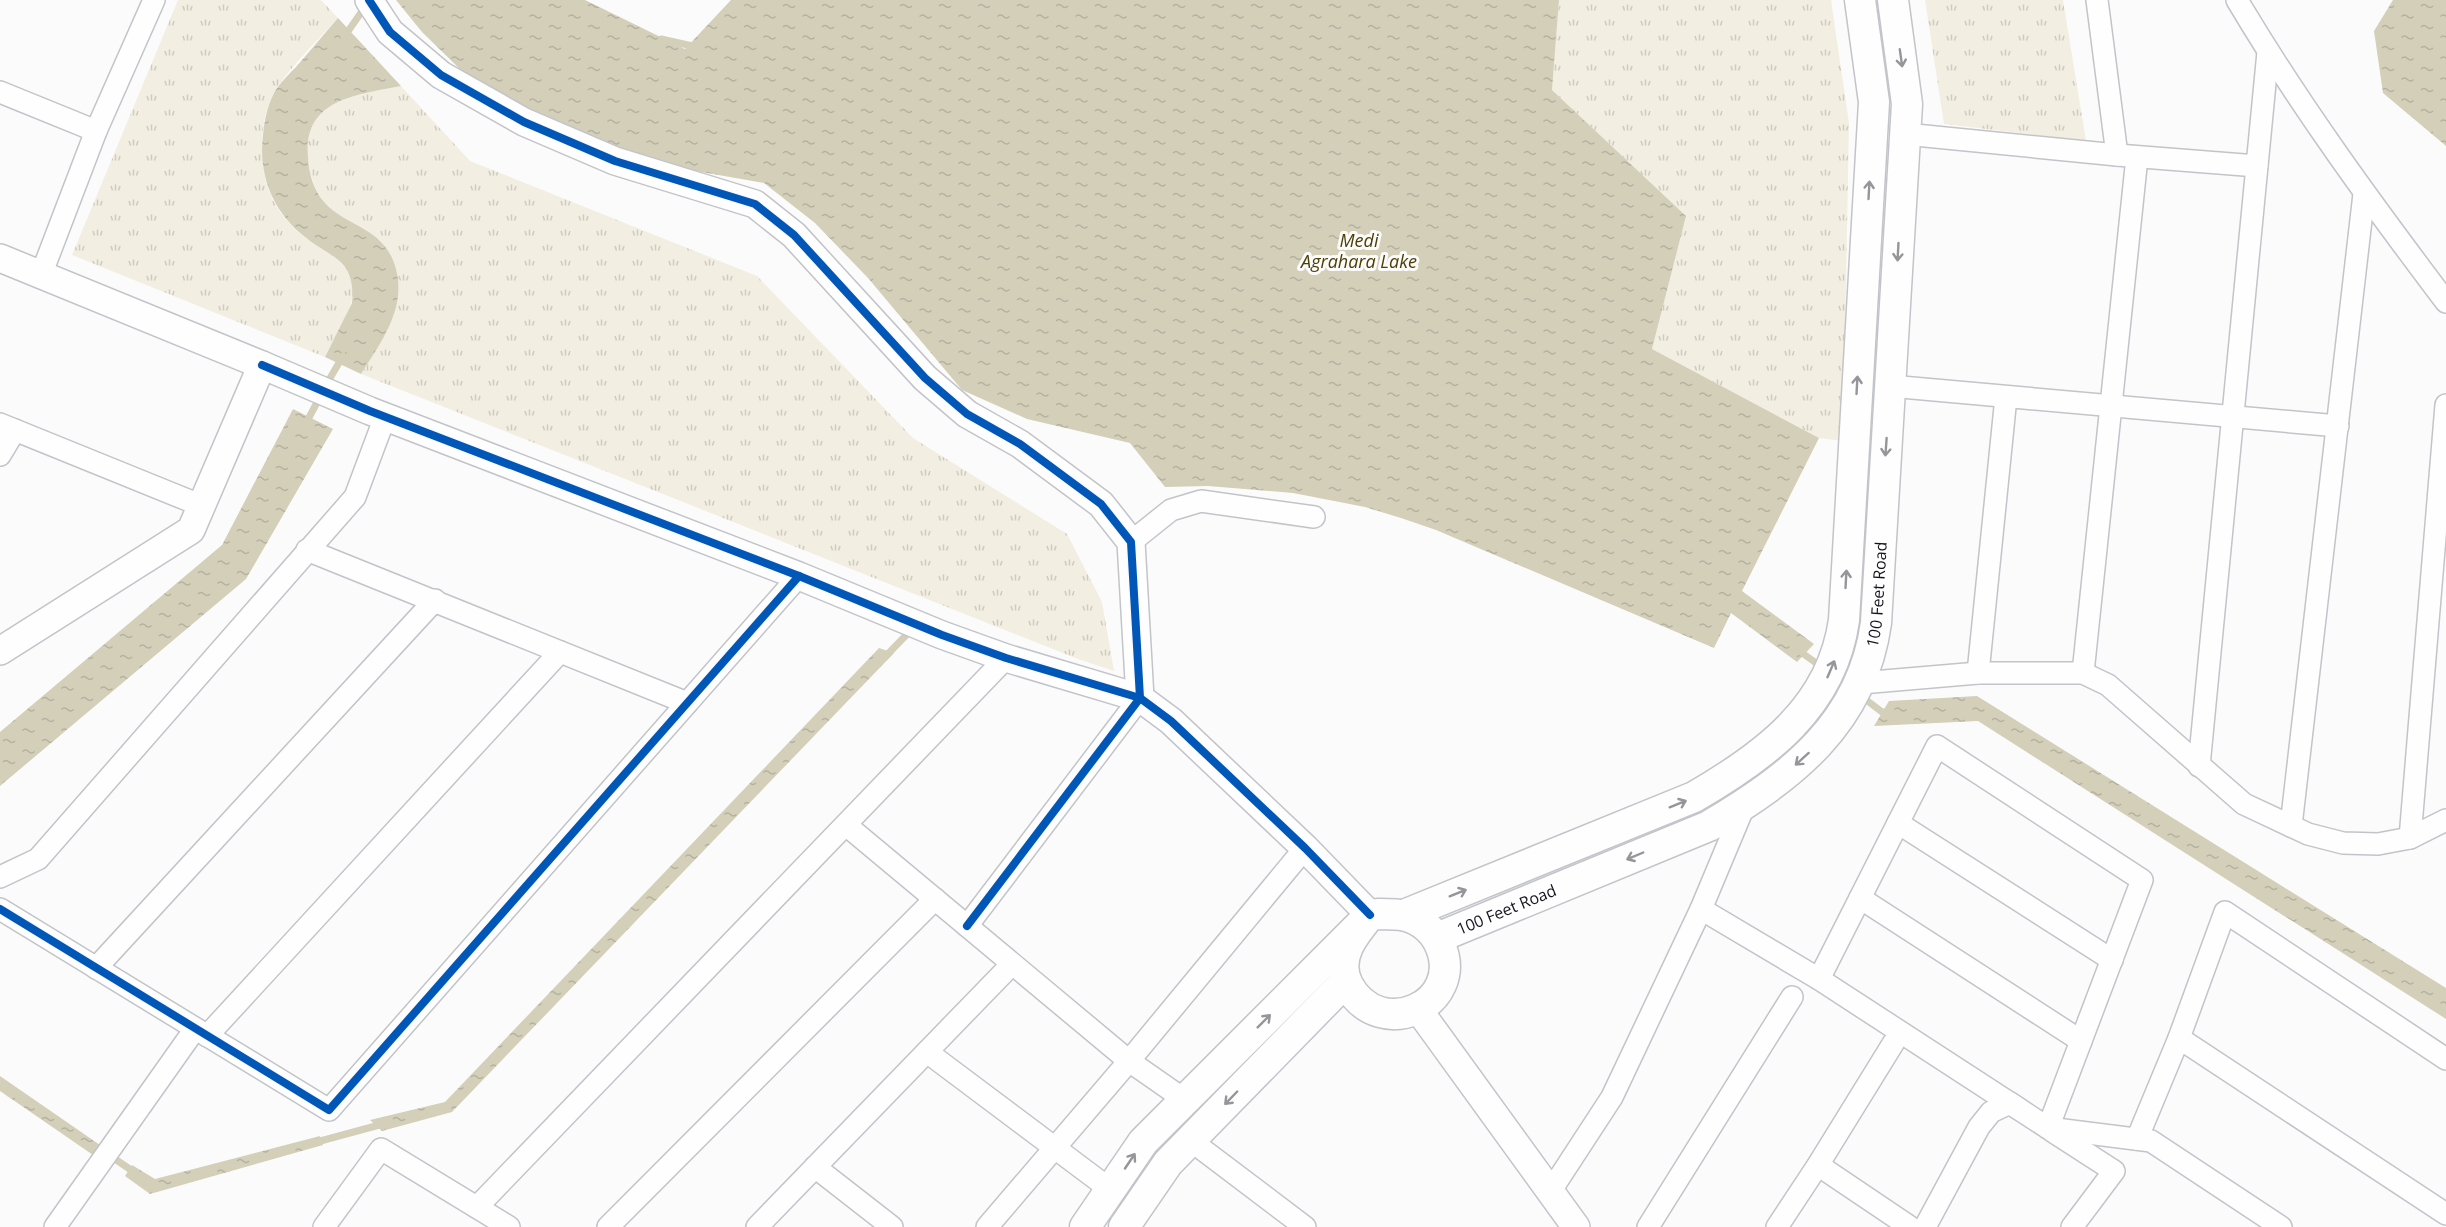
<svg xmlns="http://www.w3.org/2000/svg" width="2446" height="1227" viewBox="0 0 2446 1227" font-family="'Open Sans',sans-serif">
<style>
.grass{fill:url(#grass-tufts)}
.water{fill:url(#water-ripples)}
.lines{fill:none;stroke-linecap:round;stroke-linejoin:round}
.stream{stroke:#d4cfb9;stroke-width:7}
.minor-casing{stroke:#c3c4c9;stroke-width:24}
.tertiary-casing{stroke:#c3c4c9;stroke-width:30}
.secondary-casing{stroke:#c3c4c9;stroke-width:33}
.minor{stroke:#fefefe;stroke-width:21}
.tertiary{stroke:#fefefe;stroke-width:27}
.secondary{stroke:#fefefe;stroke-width:30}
.cycleway-casing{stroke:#fbfbfb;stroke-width:11}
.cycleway{stroke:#0057b8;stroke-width:8}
.oneway{stroke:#95959a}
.labels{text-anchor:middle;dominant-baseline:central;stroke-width:6;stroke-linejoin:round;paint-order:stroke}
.street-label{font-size:16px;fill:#15151f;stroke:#fbfbfb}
.water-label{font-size:18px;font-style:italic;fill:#4c3f04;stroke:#fbfbfb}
</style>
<defs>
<pattern id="grass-tufts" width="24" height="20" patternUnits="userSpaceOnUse" patternTransform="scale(1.5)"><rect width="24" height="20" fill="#f2eee1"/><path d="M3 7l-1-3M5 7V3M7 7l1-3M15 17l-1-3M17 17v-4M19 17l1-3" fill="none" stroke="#cfcbc1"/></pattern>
<pattern id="water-ripples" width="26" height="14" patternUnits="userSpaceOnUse" patternTransform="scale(1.5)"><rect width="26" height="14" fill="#d4cfb9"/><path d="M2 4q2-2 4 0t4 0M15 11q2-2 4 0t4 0" fill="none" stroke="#b5b19f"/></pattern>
</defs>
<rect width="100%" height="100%" fill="#fbfbfb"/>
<g class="grass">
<path d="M178,0h143l17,18c-19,21 -48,49 -63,73 -16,27 -17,73 -5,102 6,17 22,35 37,46 20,15 44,22 46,51 1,19 -20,50 -28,67l-253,-102z"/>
<polygon points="1559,0 1831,0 1849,123 1843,441 1819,438 1652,349 1686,216 1552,90"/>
<polygon points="1925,0 2063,0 2086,141 1944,124"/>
<path d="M401,86l69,75 287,115 156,162 154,96 35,68 12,69 -36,-12 -717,-285c19,-30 46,-67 35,-105 -11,-42 -48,-41 -71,-66 -12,-14 -15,-29 -17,-46 -6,-59 51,-62 93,-71z"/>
</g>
<g class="water">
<polygon points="396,0 585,0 685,49 731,0 1559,0 1552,90 1686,216 1652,349 1819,438 1742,591 1814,644 1797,662 1731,613 1714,648 1436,530 1401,518 1365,507 1293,493 1208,486 1165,487 1130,443 1027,419 962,390 868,278 815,223 764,183 690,170 646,159 560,129 467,76 422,32"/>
<polygon points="2393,0 2446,0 2446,146 2383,93 2374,31"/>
<path d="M338,18l63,68c-43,9 -98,12 -93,71 1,16 5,33 17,46 23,25 60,24 71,66 11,39 -16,75 -35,105l-36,-17 27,-54c4,-44 -20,-44 -47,-66 -28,-22 -43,-52 -43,-88 1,-19 3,-40 13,-58 6,-9 13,-16 21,-24 14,-16 28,-33 42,-49z"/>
<polygon points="293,409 333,429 246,579 0,786 0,732 222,545"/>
<polygon points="879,648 894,653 452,1112 382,1131 370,1120 445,1102"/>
<polygon points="1977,696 2446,988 2446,1019 1978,721 1874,726 1889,701"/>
<polygon points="0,1076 100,1145 93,1155 0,1091"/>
<polygon points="320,1136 323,1145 150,1194 125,1176 132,1165 155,1179"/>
</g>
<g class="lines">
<g class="stream">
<polyline points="344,37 365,7"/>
<polyline points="661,39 697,47"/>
<polyline points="326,385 343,356"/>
<polyline points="305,425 321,395"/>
<polyline points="1798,650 1823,668"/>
<polyline points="884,658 912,629"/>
<polyline points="1861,696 1882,712 1890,712"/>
<polyline points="313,1143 383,1124"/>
<polyline points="109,1155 137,1174"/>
</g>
<defs>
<g id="minor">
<polyline points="2097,0 2117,155"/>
<path d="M2237,0c63,106 135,204 209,302"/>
<polyline points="0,92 96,131"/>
<polyline points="1905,134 2117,155 2257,166"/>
<polyline points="41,275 96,131 154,0"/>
<polyline points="1890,386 2338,426"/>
<polyline points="0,424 190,501"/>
<polyline points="0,455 15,430"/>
<polyline points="1131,542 1171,510 1201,501 1314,517"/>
<polyline points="307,550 687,703"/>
<polyline points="1978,673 2006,397"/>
<polyline points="2083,673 2137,157"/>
<polyline points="1861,683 1978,673 2083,673 2108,685 2244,804 2308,834 2343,843 2378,844 2410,838 2446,820"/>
<polyline points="2199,766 2268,52"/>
<polyline points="1898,823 2112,960"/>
<polyline points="846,825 1129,1061 1185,1100"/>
<polyline points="2291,826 2364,194"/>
<polyline points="2410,838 2446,405"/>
<polyline points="0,877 38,859 355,497 385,417"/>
<polyline points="1860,898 2081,1041"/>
<polyline points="0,909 329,1110 799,576"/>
<polyline points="1701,909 1819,979 2048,1128 2151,1141 2281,1227"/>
<polyline points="967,926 1140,698"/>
<polyline points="96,968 435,600"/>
<polyline points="1819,979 1937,746 2142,880 2048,1128"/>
<polyline points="207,1036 560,652"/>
<polyline points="2179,1038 2446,1214"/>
<polyline points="927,1052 1111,1190"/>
<polyline points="2052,1131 2114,1171 2072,1227"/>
<polyline points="2137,1139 2179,1038 2225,912 2446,1059"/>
<polyline points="1190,1140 1305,1227"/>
<polyline points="1818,1165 1910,1227"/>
<polyline points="815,1167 892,1227"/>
<polyline points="1550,1192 1612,1097 1701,909 1745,804"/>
<polyline points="477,1207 1006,658"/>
<polyline points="55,1227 195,1029"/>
<polyline points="324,1227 381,1149 509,1227"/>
<polyline points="608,1227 935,899"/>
<polyline points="757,1227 1012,964"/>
<polyline points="987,1227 1129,1061 1305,848"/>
<polyline points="1648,1227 1792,997"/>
<polyline points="1777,1227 1818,1165 1894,1042"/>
<polyline points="1925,1227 1979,1127 1991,1112 2010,1103 2019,1109"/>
</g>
<g id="tertiary">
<polyline points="369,0 390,32 441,75 524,122 615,161 755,204 794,235 925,378 967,414 1020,444 1101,504 1131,542 1140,698 1171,721 1305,848 1370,915"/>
<polyline points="0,258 262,365 191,530 0,651"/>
<polyline points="262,365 370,411 799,576 942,635 1006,658 1140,698"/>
<polyline points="1418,1009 1576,1227"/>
</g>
<g id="secondary">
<path d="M1379,914c9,0 19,0 27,2 15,4 28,15 34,29 26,59 -60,99 -92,40 -14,-27 6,-51 22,-70z"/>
<path d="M1404,915l290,-118c71,-41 138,-90 150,-177l30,-518 -14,-102"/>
<path id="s1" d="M1437,938l272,-112c82,-49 153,-102 167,-203l31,-519 -14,-104"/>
<polyline points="1085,1227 1143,1142 1370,915"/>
<polyline points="1124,1227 1168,1163 1346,981"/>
</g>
</defs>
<use href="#minor" class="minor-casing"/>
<use href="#tertiary" class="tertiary-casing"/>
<use href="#secondary" class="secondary-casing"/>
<use href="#minor" class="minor"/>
<use href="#tertiary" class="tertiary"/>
<use href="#secondary" class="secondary"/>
<defs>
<g id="cycleway">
<polyline points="369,0 390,32 441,75 524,122 615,161 755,204 794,235 925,378 967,414 1020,444 1101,504 1131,542 1140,698 1171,721 1305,848 1370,915"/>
<polyline points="262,365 370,411 799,576 942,635 1006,658 1140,698 967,926"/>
<polyline points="0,909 329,1110 799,576"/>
</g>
</defs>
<use href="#cycleway" class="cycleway-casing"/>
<use href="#cycleway" class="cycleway"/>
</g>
<defs><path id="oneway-shaft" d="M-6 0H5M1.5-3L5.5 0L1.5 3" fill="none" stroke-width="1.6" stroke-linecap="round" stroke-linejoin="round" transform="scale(1.5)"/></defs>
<g class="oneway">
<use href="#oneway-shaft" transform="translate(1901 58) rotate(82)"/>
<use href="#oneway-shaft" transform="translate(1869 190) rotate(-87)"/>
<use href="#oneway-shaft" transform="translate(1898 252) rotate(93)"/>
<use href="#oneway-shaft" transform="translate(1857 385) rotate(-87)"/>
<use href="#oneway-shaft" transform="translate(1886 447) rotate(94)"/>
<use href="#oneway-shaft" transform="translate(1846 579) rotate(-87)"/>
<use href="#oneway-shaft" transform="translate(1831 669) rotate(-67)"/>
<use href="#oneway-shaft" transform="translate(1802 759) rotate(138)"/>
<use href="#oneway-shaft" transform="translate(1678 804) rotate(-22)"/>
<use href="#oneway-shaft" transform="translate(1635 856) rotate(157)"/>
<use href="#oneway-shaft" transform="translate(1458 893) rotate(-22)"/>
<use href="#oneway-shaft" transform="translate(1264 1021) rotate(-45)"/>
<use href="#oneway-shaft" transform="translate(1231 1098) rotate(134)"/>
<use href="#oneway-shaft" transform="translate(1130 1161) rotate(-56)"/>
</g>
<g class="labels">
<g class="street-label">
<text stroke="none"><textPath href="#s1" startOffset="596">100 Feet Road</textPath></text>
<text stroke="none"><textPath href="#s1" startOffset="75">100 Feet Road</textPath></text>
</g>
<g class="water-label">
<text x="1359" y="240">Medi<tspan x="1359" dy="21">Agrahara Lake</tspan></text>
</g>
</g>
</svg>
